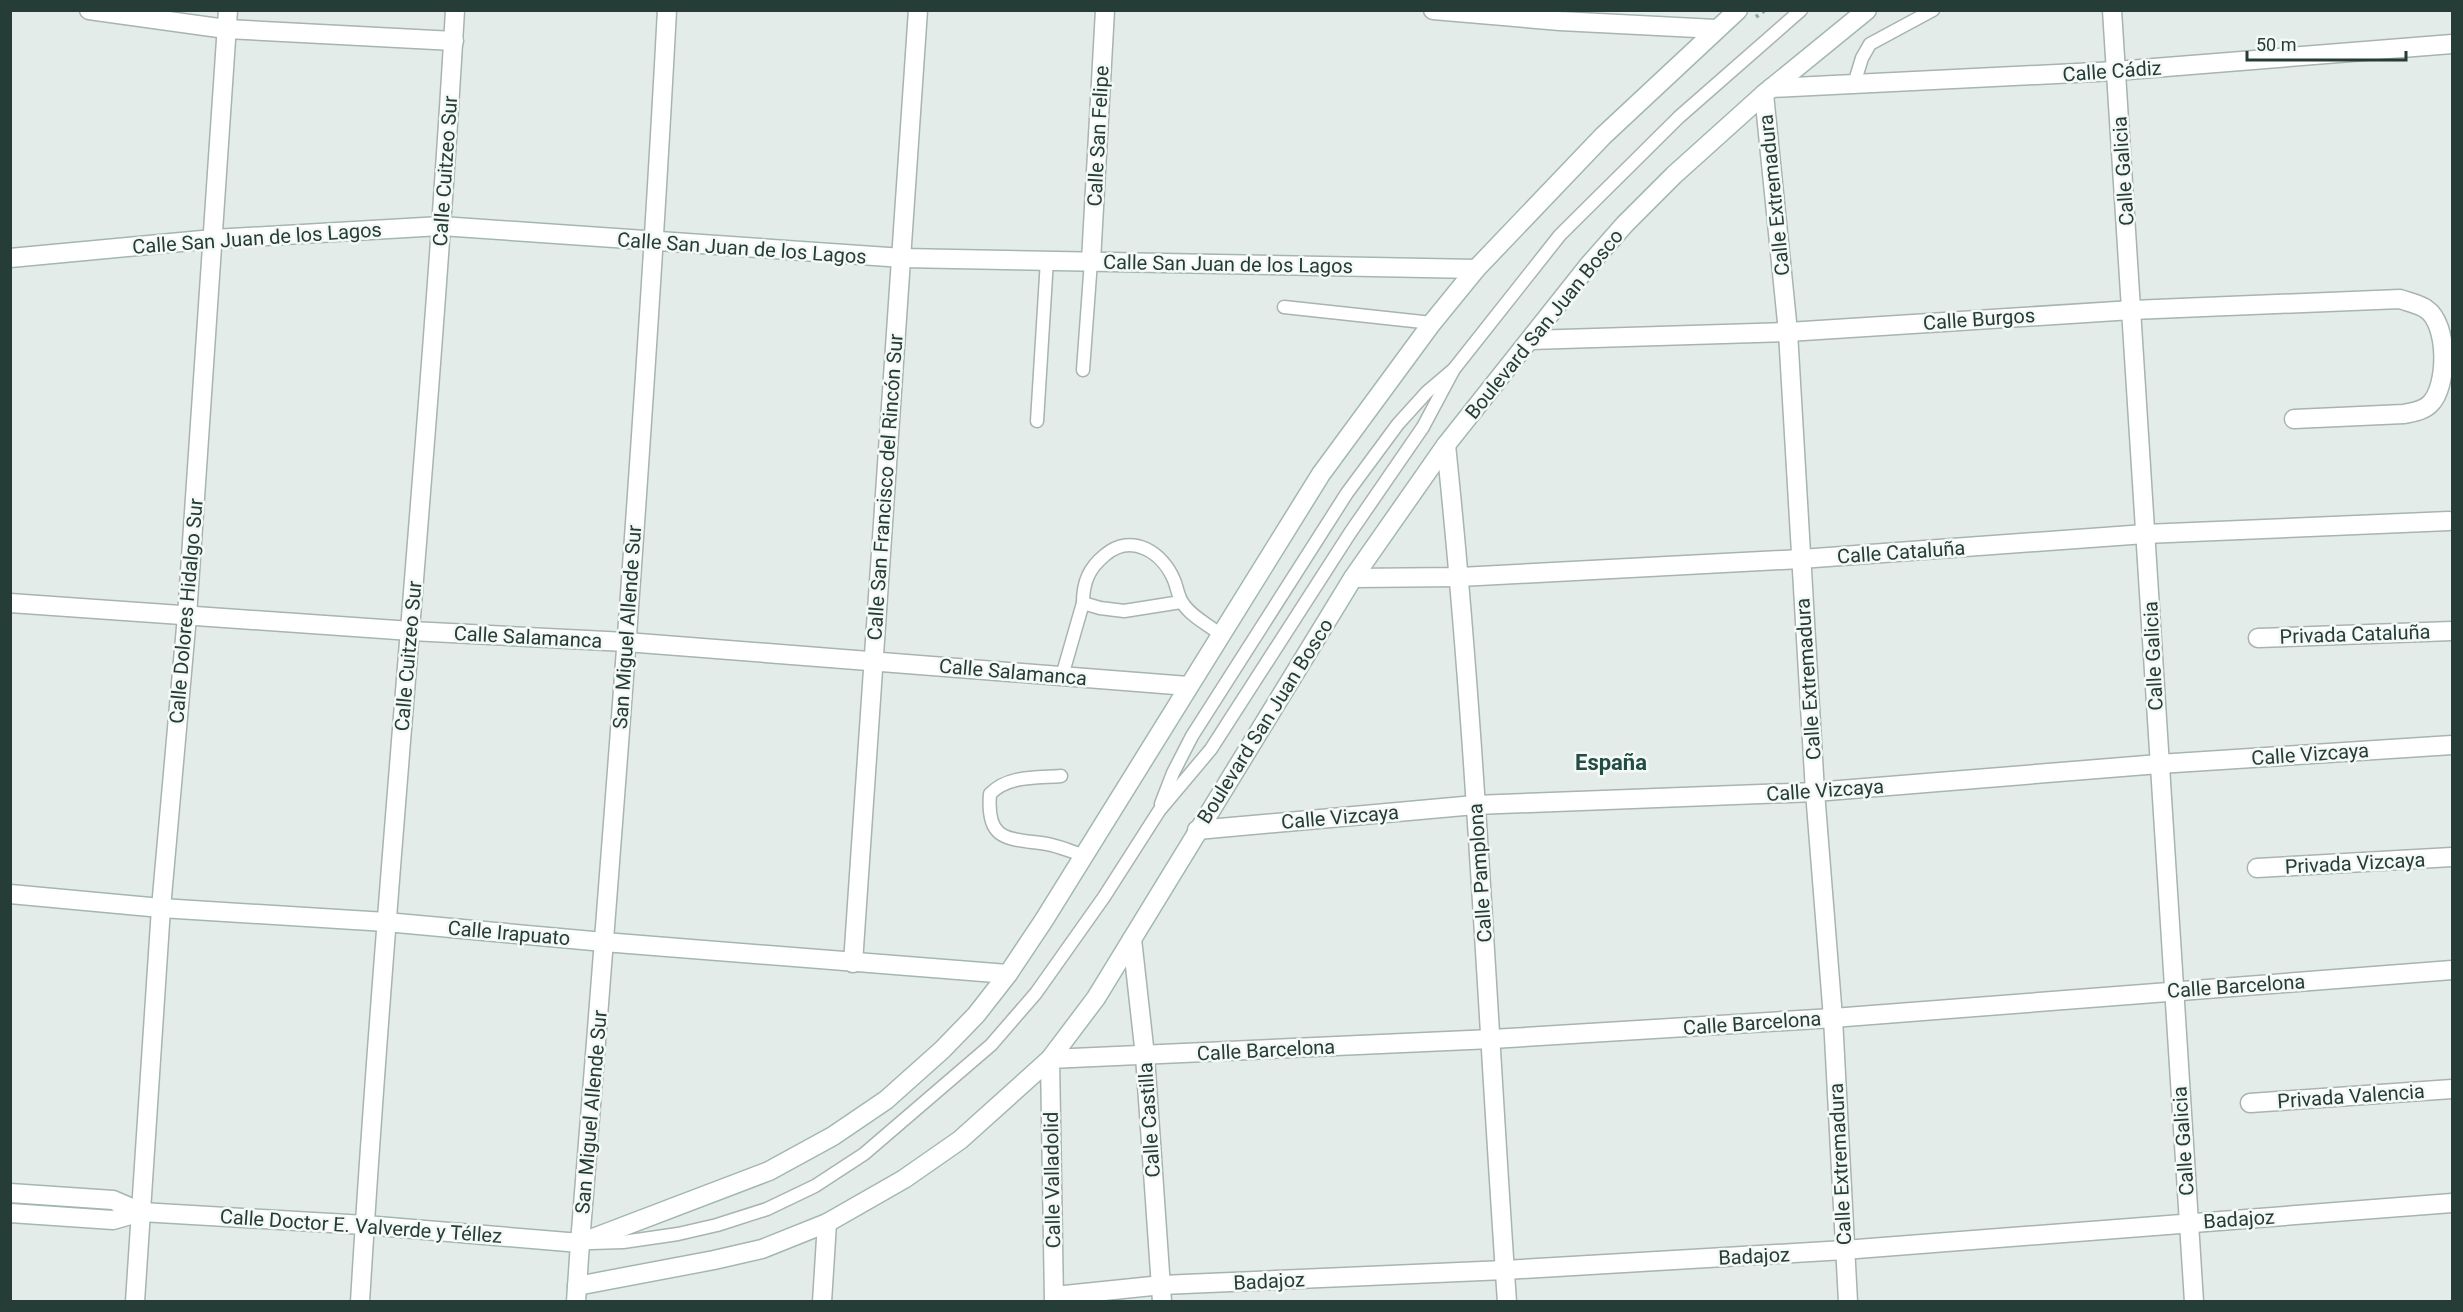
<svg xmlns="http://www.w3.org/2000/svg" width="2463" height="1312" viewBox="0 0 2463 1312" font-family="Roboto,sans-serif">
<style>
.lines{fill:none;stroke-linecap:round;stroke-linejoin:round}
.lane-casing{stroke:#a7b4b0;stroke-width:15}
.street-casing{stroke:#a7b4b0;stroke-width:21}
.secondary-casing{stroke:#a3b7b1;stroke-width:21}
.path{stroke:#88ada3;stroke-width:4;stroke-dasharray:3 4.5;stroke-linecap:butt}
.lane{stroke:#fff;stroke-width:12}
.street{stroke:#fff;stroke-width:18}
.secondary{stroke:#fff;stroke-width:18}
.labels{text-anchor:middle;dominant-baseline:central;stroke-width:5;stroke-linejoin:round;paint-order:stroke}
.street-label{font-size:20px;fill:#253c37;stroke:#f4f9f7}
.quarter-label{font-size:22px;font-weight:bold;fill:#234d44;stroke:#f4f9f7}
</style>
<rect width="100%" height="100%" fill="#e4ece9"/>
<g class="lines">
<defs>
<g id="lane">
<polyline points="1854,84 1862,58 1870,44 1933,10"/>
<polyline points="1284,307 1432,323"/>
<polyline points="1083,370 1091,261"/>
<polyline points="1037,421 1047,260"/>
<path d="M1181,602l-57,9 -24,-3 -17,-5c0,-21 6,-35 22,-48 27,-23 58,-2 69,25 3,7 4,16 8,22 8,14 27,23 39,33"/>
<polyline points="1062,676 1083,603"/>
<path d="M1061,776c-23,2 -53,-1 -71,18 -4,49 19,44 57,50 12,2 25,8 36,11"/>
<polyline points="1161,804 1173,773 1192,736 1347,493 1398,424 1427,392 1454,369 1560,235 1679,117 1801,10"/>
<polyline points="591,1243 623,1242 678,1234 717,1225 767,1209 815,1186 864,1154 991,1045 1036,993 1104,897 1159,811 1211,749 1350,533 1423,427 1454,369"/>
</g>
<g id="street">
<polyline points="89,10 226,29 454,41"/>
<polyline points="1433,10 1560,21 1716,29"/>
<polyline points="2112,10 2194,1302"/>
<polyline points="1771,88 2116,71 2452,44"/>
<polyline points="1764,94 1788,332 1815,792 1833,1018 1848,1302"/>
<polyline points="1091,261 1105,10"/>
<path d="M1530,340l258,-8 344,-22 268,-11c8,3 19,5 26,10 23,15 22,78 4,95 -7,7 -17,8 -26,10l-110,5"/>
<path d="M1446,445c30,285 41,571 61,857"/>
<polyline points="1353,578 1460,577 1801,559 2145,534 2449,521"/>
<polyline points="10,603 411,631 626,642 1188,686"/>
<polyline points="2258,638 2452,631"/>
<polyline points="1197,830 1475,805 1815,792 2159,764 2452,745"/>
<polyline points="2257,868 2452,857"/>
<polyline points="1132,939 1145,1056 1162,1302"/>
<path d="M853,963c19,-318 46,-635 65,-953"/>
<polyline points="2250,1103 2452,1089"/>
<path d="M580,1243c33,-411 65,-821 87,-1233"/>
<polyline points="1055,1296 1162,1285 1505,1270 1844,1250 2452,1203"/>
<polyline points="135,1302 161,908 187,616 228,10"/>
<path d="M360,1302c26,-431 70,-861 95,-1292"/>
<polyline points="822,1302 827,1223"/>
<polyline points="1054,1302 1050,1059 1492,1039 1833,1018 2452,970"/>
</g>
<g id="secondary">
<polyline points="10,258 213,239 441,226 903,258 1476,269"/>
<polyline points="10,894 161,908 386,922 604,942 1008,974"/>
<polyline points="10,1193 113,1200 141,1212"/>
<polyline points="10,1213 113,1220 141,1212 365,1225 580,1243 769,1171 833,1136 886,1100 942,1050 976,1015 1008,974 1044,920 1321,474 1432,323 1476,269 1603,136 1738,10"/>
<polyline points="577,1286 714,1260 762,1249 827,1223 904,1179 960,1140 1050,1059 1096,998 1353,578 1446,445 1588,266 1625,224 1674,175 1764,94 1867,10"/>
<polyline points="576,1302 580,1243"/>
</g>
</defs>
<use href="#lane" class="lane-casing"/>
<use href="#street" class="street-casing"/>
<use href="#secondary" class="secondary-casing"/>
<polyline class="path" points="1756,17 1765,10"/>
<use href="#lane" class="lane"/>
<use href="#street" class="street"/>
<use href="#secondary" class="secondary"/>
</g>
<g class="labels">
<g class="street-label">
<text transform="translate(2112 71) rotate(-4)">Calle Cádiz</text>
<text transform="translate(1098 136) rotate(-87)">Calle San Felipe</text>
<text transform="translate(445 171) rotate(-86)">Calle Cuitzeo Sur</text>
<text transform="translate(2123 171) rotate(-94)">Calle Galicia</text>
<text transform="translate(1774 195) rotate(-96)">Calle Extremadura</text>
<text transform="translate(257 238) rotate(-4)">Calle San Juan de los Lagos</text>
<text transform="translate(742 248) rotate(4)">Calle San Juan de los Lagos</text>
<text transform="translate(1228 264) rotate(1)">Calle San Juan de los Lagos</text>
<text transform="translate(1979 319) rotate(-4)">Calle Burgos</text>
<text transform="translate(1544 324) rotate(-51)">Boulevard San Juan Bosco</text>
<text transform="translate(885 487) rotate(-86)">Calle San Francisco del Rincón Sur</text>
<text transform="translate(1901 552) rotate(-4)">Calle Cataluña</text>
<text transform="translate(186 611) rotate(-85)">Calle Dolores Hidalgo Sur</text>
<text transform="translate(627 627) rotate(-86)">San Miguel Allende Sur</text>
<text transform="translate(2355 634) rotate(-2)">Privada Cataluña</text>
<text transform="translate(528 637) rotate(3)">Calle Salamanca</text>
<text transform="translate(408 656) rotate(-85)">Calle Cuitzeo Sur</text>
<text transform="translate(2153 656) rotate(-93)">Calle Galicia</text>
<text transform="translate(1013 672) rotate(5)">Calle Salamanca</text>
<text transform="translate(1808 679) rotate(-94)">Calle Extremadura</text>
<text transform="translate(1265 721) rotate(-58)">Boulevard San Juan Bosco</text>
<text transform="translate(2310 754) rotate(-4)">Calle Vizcaya</text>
<text transform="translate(1825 790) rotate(-4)">Calle Vizcaya</text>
<text transform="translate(1340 817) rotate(-5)">Calle Vizcaya</text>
<text transform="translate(2355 863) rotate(-3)">Privada Vizcaya</text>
<text transform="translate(1480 873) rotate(-94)">Calle Pamplona</text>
<text transform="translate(509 933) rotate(5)">Calle Irapuato</text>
<text transform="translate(2236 986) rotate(-4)">Calle Barcelona</text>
<text transform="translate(1752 1023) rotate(-4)">Calle Barcelona</text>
<text transform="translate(1266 1050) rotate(-3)">Calle Barcelona</text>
<text transform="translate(2351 1096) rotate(-4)">Privada Valencia</text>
<text transform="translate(591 1112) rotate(-85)">San Miguel Allende Sur</text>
<text transform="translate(1149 1120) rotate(-94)">Calle Castilla</text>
<text transform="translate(2183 1141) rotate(-94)">Calle Galicia</text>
<text transform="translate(1840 1164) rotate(-93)">Calle Extremadura</text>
<text transform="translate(1052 1180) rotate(-91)">Calle Valladolid</text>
<text transform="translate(2239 1219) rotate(-4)">Badajoz</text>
<text transform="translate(361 1226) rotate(4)">Calle Doctor E. Valverde y Téllez</text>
<text transform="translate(1754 1256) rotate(-3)">Badajoz</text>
<text transform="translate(1269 1281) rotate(-3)">Badajoz</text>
</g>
<g class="quarter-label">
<text x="1611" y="762">España</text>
</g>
</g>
<rect width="2463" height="1312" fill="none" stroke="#253c37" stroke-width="24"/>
<path d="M2247 51v9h159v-9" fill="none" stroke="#253c37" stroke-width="3"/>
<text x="2256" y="51" font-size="18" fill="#253c37" stroke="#f4f9f7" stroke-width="4.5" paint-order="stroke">50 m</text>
</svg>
